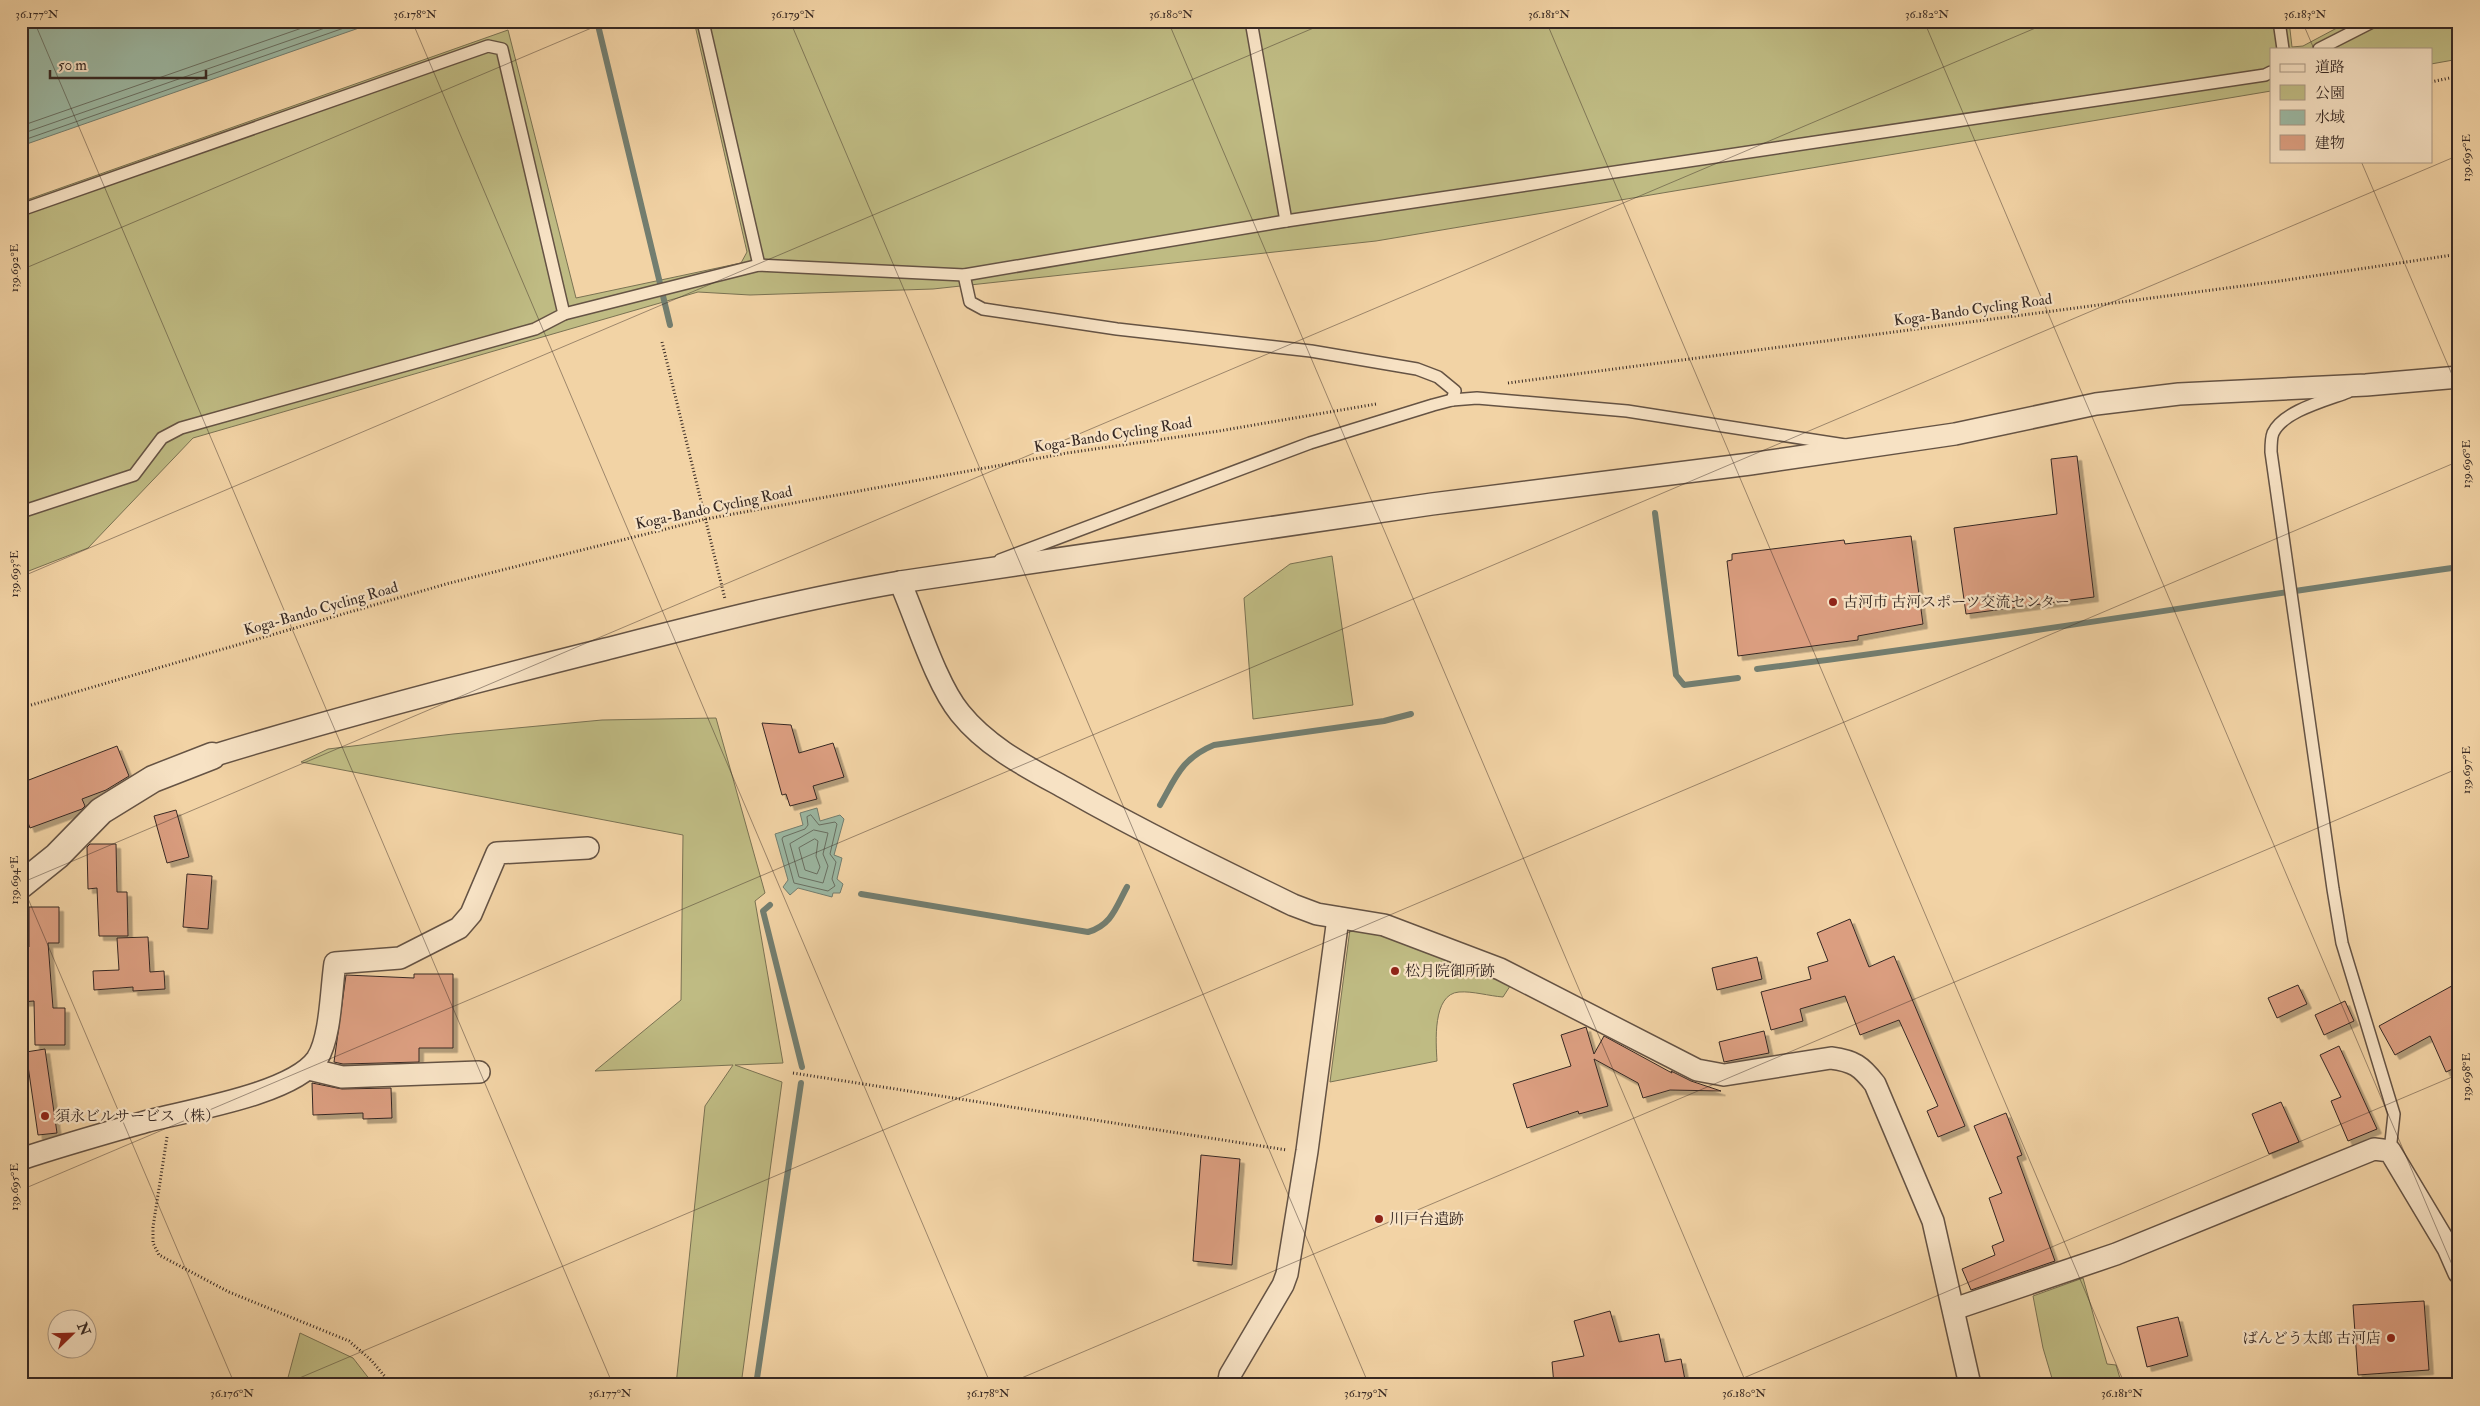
<svg xmlns="http://www.w3.org/2000/svg" width="2480" height="1406" viewBox="0 0 2480 1406" font-family="'IM FELL Double Pica','Noto Serif JP',serif">
<style>
.green{fill:#bfbb83;stroke:#7a7253}
.water{fill:#9cb8a3;stroke:#737e70}
.lines{fill:none;stroke-linecap:round;stroke-linejoin:round}
.shore{stroke:#697063;stroke-width:1}
.stream{stroke:#737e70;stroke-width:6}
.building{fill:#db9e80;stroke:#362823;filter:url(#shadow)}
.service-casing{stroke:#655344;stroke-width:14}
.minor-casing{stroke:#655344;stroke-width:24}
.tertiary-casing{stroke:#655344;stroke-width:29}
.path{stroke:#362823;stroke-width:3;stroke-dasharray:1 2.5;stroke-linecap:butt}
.service{stroke:#f7e2c4;stroke-width:11}
.minor{stroke:#f7e2c4;stroke-width:21}
.tertiary{stroke:#f7e2c4;stroke-width:26}
.ticks{fill:none;stroke:#362823;stroke-width:1;stroke-opacity:0.45}
.poi-dot{fill:#8f2418;stroke:#f7e2c4;stroke-width:2}
.labels{text-anchor:middle;dominant-baseline:central;stroke-width:4.5;stroke-linejoin:round;paint-order:stroke}
.street-label{font-size:15px;fill:#362823;stroke:#f7e2c4}
.poi-label{font-size:15px;fill:#362823;stroke:#f7e2c4;text-anchor:start}
.neatline{fill:none;stroke:#362823;stroke-width:2}
.ticks-label{font-size:12px;text-anchor:middle;fill:#362823}
</style>
<defs>
<filter id="shadow"><feDropShadow dx="4.5" dy="4.5" stdDeviation="0" flood-color="#0004"/></filter>
</defs>
<rect width="100%" height="100%" fill="#f2d3a5"/>
<filter id="stains"><feTurbulence type="fractalNoise" baseFrequency=".004" numOctaves="4"/><feColorMatrix values="0 0 0 0 .2 0 0 0 0 .09 0 0 0 0 .02 0 0 0 .5 -.17"/></filter>
<radialGradient id="worn" r=".72"><stop offset=".6" stop-color="#630" stop-opacity="0"/><stop offset="1" stop-color="#630" stop-opacity=".3"/></radialGradient>
<g class="green">
<polygon points="694,21 2289,21 2292,47 2303,46 2350,21 2459,21 2459,59 2431,64 2431,49 2271,49 2271,91 1376,241 933,289 750,295 698,292 193,438 88,548 21,574 21,202 508,30 576,298 741,263 747,252"/>
<polygon points="1332,556 1353,705 1253,719 1244,598 1290,564"/>
<polygon points="716,718 765,893 755,901 783,1063 735,1065 782,1082 741,1385 676,1385 705,1106 733,1065 595,1071 681,1000 683,835 301,762 328,749 453,734 602,720"/>
<path d="M1366,928l146,55 -9,14c-14,-1 -30,-6 -44,-5 -27,2 -23,51 -22,69l-107,21 20,-153z"/>
<polygon points="2083,1278 2107,1364 2116,1365 2122,1385 2054,1385 2043,1348 2033,1296"/>
<polygon points="300,1333 353,1358 374,1385 286,1385"/>
</g>
<g class="water">
<polygon points="21,21 379,21 21,146"/>
<polygon points="817,808 820,821 840,815 844,819 834,855 842,858 837,879 843,884 840,893 833,893 832,897 798,888 790,895 783,887 788,880 775,834 803,825 800,813"/>
</g>
<g class="lines">
<g class="shore">
<polyline points="21,126 322,21"/>
<polyline points="21,134 345,21"/>
<polyline points="21,141 364,21"/>
<polygon points="811,815 819,825 835,822 837,824 830,854 836,862 832,879 835,886 828,891 794,883 782,839 783,837 805,829 808,825 807,817"/>
<polygon points="814,830 828,833 823,854 828,866 823,883 799,877 790,844"/>
<polygon points="815,839 818,841 816,856 820,867 817,874 805,870 799,848"/>
</g>
<g class="stream">
<polyline points="597,21 670,325"/>
<polyline points="1655,513 1676,675 1684,685 1738,678"/>
<path d="M1757,669c234,-29 467,-69 702,-102"/>
<path d="M1160,805c16,-28 22,-47 54,-60l170,-24 27,-7"/>
<path d="M861,894l227,38c24,-7 28,-25 39,-45"/>
<polyline points="770,905 763,911 802,1067"/>
<polyline points="756,1385 801,1083"/>
</g>
</g>
<g class="building">
<polygon points="2077,456 2094,597 1966,614 1954,528 2057,514 2051,459"/>
<polygon points="1911,536 1923,624 1858,636 1858,640 1738,656 1727,561 1732,560 1732,554 1844,540 1845,544"/>
<polygon points="762,723 791,725 799,753 833,743 844,777 813,786 817,799 790,806 786,794 782,795"/>
<polygon points="117,746 129,776 106,790 82,799 85,806 82,809 30,828 21,804 21,783"/>
<polygon points="176,810 189,857 167,863 154,816"/>
<polygon points="90,844 116,844 117,892 127,892 128,936 99,936 97,888 88,889 87,847"/>
<polygon points="187,874 212,876 208,929 183,927"/>
<polygon points="29,907 59,907 59,943 48,943 53,1008 65,1008 65,1045 35,1045 34,1001 21,1002 21,948 29,947"/>
<polygon points="1850,919 1869,967 1894,956 1965,1126 1938,1137 1927,1111 1938,1106 1899,1020 1860,1035 1845,996 1800,1009 1803,1021 1771,1030 1761,992 1811,979 1808,967 1828,961 1817,933"/>
<polygon points="148,937 150,972 164,971 165,989 133,991 133,987 94,990 93,971 119,970 117,938"/>
<polygon points="1757,957 1762,979 1717,990 1712,968"/>
<polygon points="414,974 453,974 453,1048 419,1048 419,1062 343,1064 334,1062 346,975 414,978"/>
<polygon points="2459,982 2459,1066 2446,1072 2430,1036 2395,1055 2379,1026"/>
<polygon points="2298,985 2307,1004 2277,1018 2268,998"/>
<polygon points="2345,1001 2354,1021 2324,1035 2315,1015"/>
<polygon points="1586,1027 1594,1054 1604,1036 1672,1073 1671,1071 1691,1081 1721,1091 1670,1090 1643,1098 1638,1083 1594,1059 1608,1106 1579,1114 1578,1111 1527,1128 1513,1084 1571,1066 1561,1035"/>
<polygon points="1764,1031 1769,1053 1724,1062 1719,1042"/>
<polygon points="2339,1046 2377,1129 2348,1141 2331,1101 2341,1097 2320,1055"/>
<polygon points="45,1049 57,1133 38,1135 26,1052"/>
<polygon points="312,1083 342,1089 391,1088 392,1118 363,1119 363,1113 313,1115"/>
<polygon points="2281,1102 2299,1142 2269,1154 2252,1114"/>
<polygon points="2006,1113 2022,1155 2017,1157 2055,1261 1971,1290 1962,1269 1995,1255 1992,1246 2004,1241 1989,1198 2002,1193 1974,1126"/>
<polygon points="1201,1155 1240,1159 1232,1265 1193,1261"/>
<polygon points="2424,1301 2429,1370 2358,1375 2353,1305"/>
<polygon points="1610,1311 1619,1342 1659,1334 1665,1362 1681,1359 1686,1385 1554,1385 1552,1362 1584,1356 1574,1321"/>
<polygon points="2178,1317 2188,1356 2147,1367 2137,1327"/>
</g>
<g class="lines">
<defs>
<g id="service">
<polyline points="706,21 703,22 759,265"/>
<polyline points="1251,21 1286,221"/>
<polyline points="2279,21 2283,49"/>
<polyline points="2319,49 2374,21"/>
<polyline points="21,210 488,46 502,49 564,314"/>
<polyline points="964,275 970,302 983,309 1117,329 1311,351 1417,369 1438,377 1455,391 1452,400"/>
<path d="M2348,392c-21,8 -65,19 -75,41 -2,5 -2,13 -2,19l62,437 9,54 52,171 -4,37"/>
<polyline points="21,512 134,475 162,438 181,428 535,329 564,314 759,265 964,275 1286,221 2265,75 2271,72"/>
<polyline points="1000,560 1310,443 1433,405 1452,400 1477,398 1627,411 1845,445"/>
</g>
<g id="minor">
<path d="M900,582c16,36 36,102 60,131 28,35 69,55 107,76 74,42 150,79 226,116l24,9 67,11 116,44 197,101 27,5 107,-17c23,3 30,8 44,26l58,137 37,164"/>
<path d="M212,756c130,-40 262,-74 394,-107 98,-25 195,-50 294,-67l532,-78 318,-40 205,-30 141,-30 83,-10 187,-9 93,-8"/>
<polyline points="309,1069 342,1077 479,1072"/>
<path d="M21,1159c42,-14 85,-26 127,-38 42,-11 144,-27 169,-62 14,-22 14,-70 18,-96l65,-5 59,-30 12,-14 26,-61 91,-5"/>
<polyline points="1954,1309 2116,1254 2374,1149 2390,1151 2448,1248 2459,1273"/>
<polyline points="1228,1385 1230,1375 1283,1285 1287,1274 1307,1151 1338,918"/>
</g>
<polyline id="tertiary" points="21,885 57,856 101,811 153,779 212,756"/>
</defs>
<use href="#service" class="service-casing"/>
<use href="#minor" class="minor-casing"/>
<use href="#tertiary" class="tertiary-casing"/>
<g class="path">
<polyline points="2431,82 2459,76"/>
<polyline points="662,342 725,599"/>
<polyline points="1508,383 2280,281 2459,254"/>
<polyline points="21,708 446,584 706,519 1067,453 1219,431 1376,404"/>
<polyline points="793,1073 1287,1150"/>
<polyline points="167,1137 153,1227 153,1243 159,1255 229,1292 349,1341 371,1360 392,1385"/>
</g>
<use href="#service" class="service"/>
<use href="#minor" class="minor"/>
<use href="#tertiary" class="tertiary"/>
</g>
<path class="ticks" d="M34,21l579,1364M412,21l579,1364M790,21l579,1364M1168,21l579,1364M1546,21l579,1364M1924,21l535,1260M2302,21l12,28M2361,161l98,230M21,270l587,-249M21,577l1309,-556M21,882l214,503M21,883l2031,-862M21,1190l2438,-1035M283,1385l2176,-924M1005,1385l1454,-617M1727,1385l732,-311M2449,1385l10,-4"/>
<g class="poi-dot">
<circle cx="1833" cy="602" r="5"/>
<circle cx="1395" cy="971" r="5"/>
<circle cx="45" cy="1116" r="5"/>
<circle cx="1379" cy="1219" r="5"/>
<circle cx="2391" cy="1338" r="5"/>
</g>
<g class="labels">
<g class="street-label">
<text transform="translate(1973 310) rotate(-8)">Koga-Bando Cycling Road</text>
<text transform="translate(1113 435) rotate(-9)">Koga-Bando Cycling Road</text>
<text transform="translate(714 508) rotate(-12)">Koga-Bando Cycling Road</text>
<text transform="translate(321 609) rotate(-16)">Koga-Bando Cycling Road</text>
</g>
<g class="poi-label">
<text x="1843" y="602">古河市 古河スポーツ交流センター</text>
<text x="1405" y="971">松月院御所跡</text>
<text x="55" y="1116">須永ビルサービス（株）</text>
<text x="1389" y="1219">川戸台遺跡</text>
<text x="2381" y="1338" text-anchor="end">ばんどう太郎 古河店</text>
</g>
</g>
<rect width="2480" height="1406" fill="none" stroke="#f2d3a5" stroke-width="55"/>
<rect x="2270" y="48" width="162" height="115" fill="#f7e2c4" stroke="#aa9884"/>
<rect x="2280" y="64" width="25" height="8" fill="#f7e2c4" stroke="#aa9884"/>
<text x="2315" y="72" font-size="15" fill="#362823">道路</text>
<rect x="2280" y="85" width="25" height="15" fill="#bfbb83" stroke="#aa9884"/>
<text x="2315" y="98" font-size="15" fill="#362823">公園</text>
<rect x="2280" y="110" width="25" height="15" fill="#9cb8a3" stroke="#aa9884"/>
<text x="2315" y="122" font-size="15" fill="#362823">水域</text>
<rect x="2280" y="135" width="25" height="15" fill="#db9e80" stroke="#aa9884"/>
<text x="2315" y="148" font-size="15" fill="#362823">建物</text>
<g transform="translate(72 1334) rotate(67)"><circle r="24" fill="#f7e2c4" stroke="#aa9884"/>
<path d="M0-4L9 19L0 12L-9 19Z" fill="#8f2418"/>
<text y="-8" font-size="14" font-weight="bold" text-anchor="middle" fill="#362823">N</text>
</g>
<path d="M50 70v8h156v-8" fill="none" stroke="#362823" stroke-width="2.5"/>
<text x="58" y="70" font-size="15" fill="#362823" stroke="#f7e2c4" stroke-width="4" paint-order="stroke">50 m</text>
<rect x="28" y="28" width="2424" height="1350" class="neatline"/>
<g class="ticks-label">
<text x="37" y="18">36.177°N</text>
<text x="415" y="18">36.178°N</text>
<text x="793" y="18">36.179°N</text>
<text x="1171" y="18">36.180°N</text>
<text x="1549" y="18">36.181°N</text>
<text x="1927" y="18">36.182°N</text>
<text x="2305" y="18">36.183°N</text>
<text transform="translate(2466 158) rotate(-90)" y="4">139.695°E</text>
<text transform="translate(14 268) rotate(-90)" y="4">139.692°E</text>
<text transform="translate(2466 464) rotate(-90)" y="4">139.696°E</text>
<text transform="translate(14 574) rotate(-90)" y="4">139.693°E</text>
<text transform="translate(2466 770) rotate(-90)" y="4">139.697°E</text>
<text transform="translate(14 880) rotate(-90)" y="4">139.694°E</text>
<text transform="translate(2466 1077) rotate(-90)" y="4">139.698°E</text>
<text transform="translate(14 1187) rotate(-90)" y="4">139.695°E</text>
<text x="232" y="1397">36.176°N</text>
<text x="610" y="1397">36.177°N</text>
<text x="988" y="1397">36.178°N</text>
<text x="1366" y="1397">36.179°N</text>
<text x="1744" y="1397">36.180°N</text>
<text x="2122" y="1397">36.181°N</text>
</g>
<rect width="100%" height="100%" filter="url(#stains)"/>
<rect width="100%" height="100%" fill="url(#worn)"/>
</svg>
